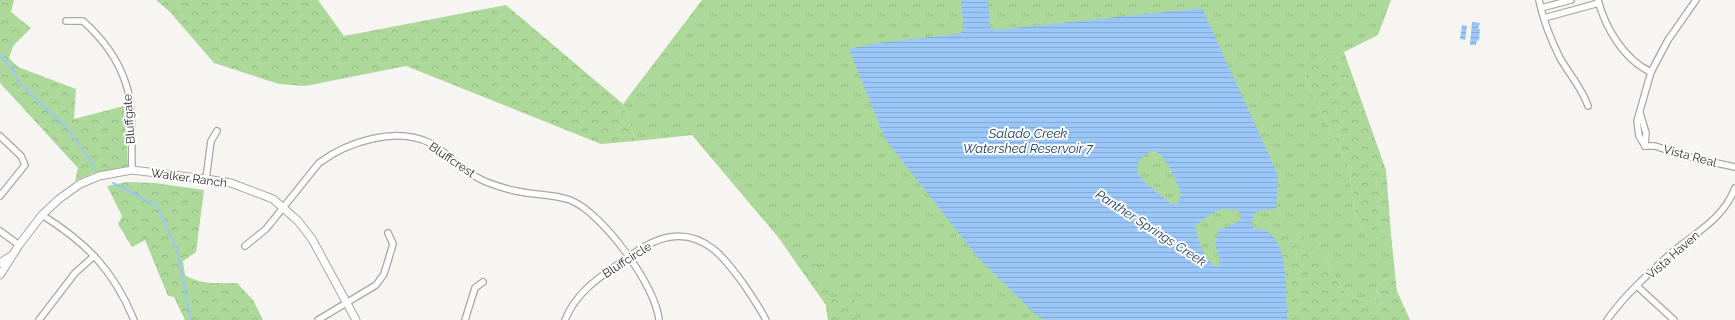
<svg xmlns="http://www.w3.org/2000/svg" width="1735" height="320" viewBox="0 0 1735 320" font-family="Raleway,sans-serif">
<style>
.grass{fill:url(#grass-tufts)}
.forest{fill:url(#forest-crowns)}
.water{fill:url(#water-rules);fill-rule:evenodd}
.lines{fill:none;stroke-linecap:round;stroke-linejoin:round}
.stream{stroke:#9bc7f8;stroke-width:2}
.minor-casing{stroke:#a8a7a4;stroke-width:8}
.tertiary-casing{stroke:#a8a7a4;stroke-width:9}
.minor{stroke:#fff;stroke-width:5.5}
.tertiary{stroke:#fff;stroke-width:7}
.labels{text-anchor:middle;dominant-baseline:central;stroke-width:4;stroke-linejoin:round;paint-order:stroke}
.street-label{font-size:12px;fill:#2d2d2b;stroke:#fff}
.water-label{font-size:13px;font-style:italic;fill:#133a61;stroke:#fff}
</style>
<defs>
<pattern id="grass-tufts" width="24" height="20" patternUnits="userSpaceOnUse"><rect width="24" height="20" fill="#acd899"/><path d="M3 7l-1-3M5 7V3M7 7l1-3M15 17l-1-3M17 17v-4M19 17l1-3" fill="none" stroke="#94ba84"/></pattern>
<pattern id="forest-crowns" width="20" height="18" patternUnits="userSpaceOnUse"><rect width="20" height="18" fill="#acd899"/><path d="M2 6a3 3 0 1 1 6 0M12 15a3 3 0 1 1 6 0" fill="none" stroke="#94ba84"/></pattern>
<pattern id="water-rules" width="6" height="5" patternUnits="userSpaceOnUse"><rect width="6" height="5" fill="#9bc7f8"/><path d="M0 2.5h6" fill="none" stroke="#86abd5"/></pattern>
</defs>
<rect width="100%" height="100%" fill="#f6f5f2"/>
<polygon class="grass" points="702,0 1391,0 1378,35 1344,52 1309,65 1305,79 1349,168 1356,219 1374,243 1391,234 1395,274 1377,285 1375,304 1347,295 1323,259 1286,310 1288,320 828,320 826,305 778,237 692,135 636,141 623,104"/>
<g class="forest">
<polygon points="0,0 14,0 11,12 31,28 13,46 9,58 18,67 76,89 74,119 124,106 128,166 93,173 75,181 78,168 0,83"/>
<polygon points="156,0 318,0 344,36 506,5 623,104 636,141 601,144 406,66 305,86 279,84 214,63 170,12"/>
<polygon points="1344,52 1386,170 1391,234 1374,244 1356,219 1349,168 1305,79 1308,65"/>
<path d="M127,182l28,1 49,7 -8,62 -13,9 2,14c15,10 35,8 52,8l16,17 10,20h-78l-11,-23 -6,-1 -23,-56 -13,7 -14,-23 4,-8 -15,-30z"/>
<polygon points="1265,230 1302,235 1323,259 1347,295 1375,304 1377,285 1395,274 1397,291 1410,320 1288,320 1276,241"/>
<polygon points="788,251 815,254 820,273 832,299 838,299 854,294 857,320 828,320 826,305"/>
</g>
<g class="water">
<path d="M961,0h27l2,28 6,2 206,-22 76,167 -2,34 -14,1 -8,3 -2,9 1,6c3,1 9,1 12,2 26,13 19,66 23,90h-240l-10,-3 -60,-59 -93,-119 -36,-90 28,-6 81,-9 6,-3zM1156,151c14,12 18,26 25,43l-3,9 -7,1 -26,-22 -8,-10c1,-12 6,-20 19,-21zM1221,209l17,1 4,8c-7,7 -16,8 -24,13l-3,13 5,16 -2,7c-14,-5 -20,-28 -23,-41l10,-8z"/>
<polygon points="1472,22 1480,23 1478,29 1480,29 1479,41 1477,40 1476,45 1470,45"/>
<polygon points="1462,25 1467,26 1465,40 1460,39"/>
</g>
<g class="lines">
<g class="stream">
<polyline points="0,55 14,71 18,82 68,129 95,168"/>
<polyline points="113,183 157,206 177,250 191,320"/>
</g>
<defs>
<g id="minor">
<path d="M1539,0c4,20 12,40 21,58 9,16 22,30 28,48"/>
<path d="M1598,0c7,27 26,60 53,72"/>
<polyline points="1541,8 1571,0"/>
<polyline points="1544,18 1599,3"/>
<path d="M66,21h17c19,17 35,38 43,63 8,24 5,60 6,86"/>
<polyline points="1640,113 1646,133 1645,146"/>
<polyline points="0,136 21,156 25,165 0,196"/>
<polyline points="1645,146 1639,136 1637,121 1651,72 1668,40 1696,0"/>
<polyline points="1645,146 1655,146 1685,156 1735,167"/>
<polyline points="206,179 211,141 217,131"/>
<path d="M42,215c45,28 72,56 92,105"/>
<polyline points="0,231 19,245"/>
<path d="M245,246l21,-17 53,-66c28,-21 77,-37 111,-20 19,11 32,28 54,38 10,4 22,8 32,10 17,4 37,3 54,9 32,12 86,86 89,120"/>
<polyline points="1637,286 1674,320"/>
<polyline points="39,320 75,273 94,256"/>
<polyline points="318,320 376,285 384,274 393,244 388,233"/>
<polyline points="465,320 475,288 483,282"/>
<path d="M565,320c10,-25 30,-40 52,-55 16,-11 33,-25 53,-28 36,-6 57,24 75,49 7,11 15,22 21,34"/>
<path d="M1607,320c17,-24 40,-45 62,-65 24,-21 54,-35 66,-67"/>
</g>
<g id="tertiary">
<polyline points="0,263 11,256"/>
<polyline points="0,275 19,245 42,215 59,199 80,184 99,176 132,170 206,179 231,183 273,199 298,221 312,239 356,320"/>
</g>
</defs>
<use href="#minor" class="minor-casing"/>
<use href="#tertiary" class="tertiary-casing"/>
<use href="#minor" class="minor"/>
<use href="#tertiary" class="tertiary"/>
</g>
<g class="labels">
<g class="street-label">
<text transform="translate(129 119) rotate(-94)">Bluffgate</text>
<text transform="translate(1690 156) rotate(15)">Vista Real</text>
<text transform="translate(452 160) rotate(34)">Bluffcrest</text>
<text transform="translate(189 178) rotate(8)">Walker Ranch</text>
<text transform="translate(1673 255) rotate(-41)">Vista Haven</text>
<text transform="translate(627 260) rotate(-33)">Bluffcircle</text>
</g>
<g class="water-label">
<text x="1028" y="133">Salado Creek<tspan x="1028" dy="15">Watershed Reservoir 7</tspan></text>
<text transform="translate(1151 228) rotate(33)">Panther Springs Creek</text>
</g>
</g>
</svg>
